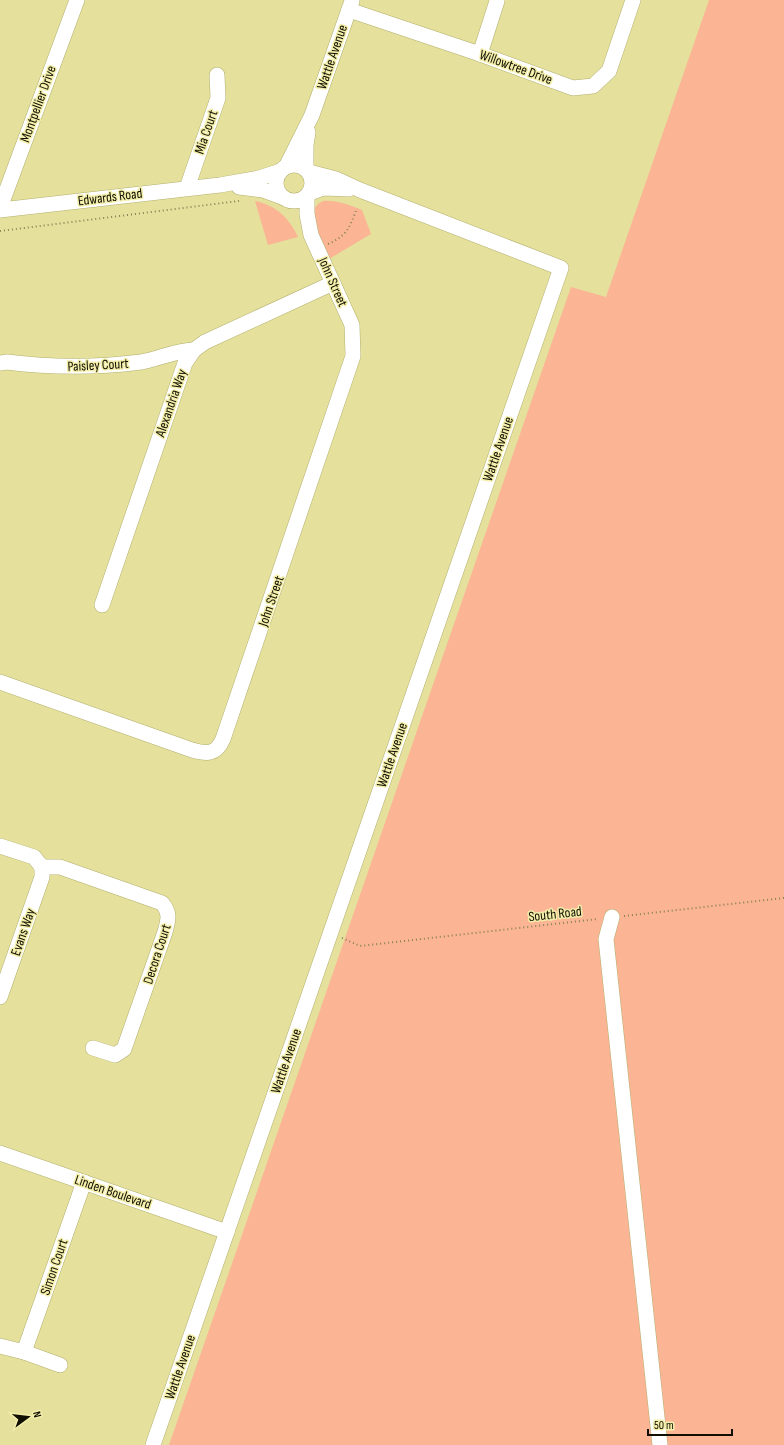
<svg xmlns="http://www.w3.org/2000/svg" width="784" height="1445" viewBox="0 0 784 1445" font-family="'Sofia Sans Condensed',sans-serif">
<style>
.green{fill:#fbb494}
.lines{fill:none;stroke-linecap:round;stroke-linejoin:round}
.minor-casing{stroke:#b3af6d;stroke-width:16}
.path{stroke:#868357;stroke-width:2;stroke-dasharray:1 3;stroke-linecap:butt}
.minor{stroke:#fff;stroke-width:15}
.labels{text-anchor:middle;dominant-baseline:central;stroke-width:3;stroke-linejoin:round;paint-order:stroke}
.street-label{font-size:14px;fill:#100e00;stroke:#f3eeaa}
</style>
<rect width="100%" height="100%" fill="#e5e19d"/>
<g class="green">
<polygon points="709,0 784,0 784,1445 169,1445 571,287 606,297"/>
<path d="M255,201c21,4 34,17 43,36l-30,8z"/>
<path d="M323,201c14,-1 26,4 39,9l9,24 -42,25 -15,-34 -2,-14 6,-7z"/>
</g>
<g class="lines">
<defs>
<g id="minor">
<polyline points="349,10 480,54 573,88 593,86 609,71 633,0"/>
<polyline points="480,54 497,1"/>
<circle cx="294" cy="183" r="18"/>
<polyline points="286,167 312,115 352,1"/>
<polyline points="306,169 306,145 308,132"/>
<polyline points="239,187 263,190 282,197"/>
<polyline points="187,188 218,98 217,75"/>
<polyline points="310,193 323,188 349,189"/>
<polyline points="0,208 77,0"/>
<polyline points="0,210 220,185 259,178 281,171"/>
<path d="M0,363l7,-1c47,6 87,6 134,0 18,-3 35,-12 53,-12"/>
<polyline points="102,605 185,363 194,350 205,342 333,283"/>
<path d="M0,682l192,68c15,4 24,5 31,-11l130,-383 -1,-31 -41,-90 -4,-21v-18"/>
<polyline points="0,846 34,857 42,867"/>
<path d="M42,867h18l102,36c9,11 6,17 3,29l-41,117 -9,6 -22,-7"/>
<polyline points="612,917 606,939 660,1445"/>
<polyline points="0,997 42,877 42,867"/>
<polyline points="0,1153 227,1232"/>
<polyline points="0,1346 24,1352 60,1365"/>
<polyline points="24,1352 84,1182"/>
<polyline points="153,1445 561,268 360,190 336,179 309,172"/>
</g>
</defs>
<use href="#minor" class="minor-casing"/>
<g class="path">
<polyline points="0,231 239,201"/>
<path d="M328,244c19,-8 22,-17 29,-36"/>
<polyline points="624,916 784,898"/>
<polyline points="342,938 360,946 598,919"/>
</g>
<use href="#minor" class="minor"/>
</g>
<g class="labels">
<g class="street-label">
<text transform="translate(332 57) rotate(-71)">Wattle Avenue</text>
<text transform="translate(516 67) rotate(20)">Willowtree Drive</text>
<text transform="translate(38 104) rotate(-70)">Montpellier Drive</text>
<text transform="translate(206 132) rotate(-71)">Mia Court</text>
<text transform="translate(110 197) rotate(-7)">Edwards Road</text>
<text transform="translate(333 282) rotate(66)">John Street</text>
<text transform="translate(98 365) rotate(-3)">Paisley Court</text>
<text transform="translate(171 403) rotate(-71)">Alexandria Way</text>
<text transform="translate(498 449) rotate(-71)">Wattle Avenue</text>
<text transform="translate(271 601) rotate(-71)">John Street</text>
<text transform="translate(392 755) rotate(-71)">Wattle Avenue</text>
<text transform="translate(555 914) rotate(-6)">South Road</text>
<text transform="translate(23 932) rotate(-71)">Evans Way</text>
<text transform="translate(157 954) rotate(-72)">Decora Court</text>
<text transform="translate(286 1061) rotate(-71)">Wattle Avenue</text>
<text transform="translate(113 1192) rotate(19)">Linden Boulevard</text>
<text transform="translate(54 1267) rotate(-71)">Simon Court</text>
<text transform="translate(180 1367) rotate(-71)">Wattle Avenue</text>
</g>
</g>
<g transform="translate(28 1417) rotate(75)" stroke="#f3eeaa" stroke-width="3" paint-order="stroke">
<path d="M0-3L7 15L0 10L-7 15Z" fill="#100e00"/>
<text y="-6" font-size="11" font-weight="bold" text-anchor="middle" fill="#100e00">N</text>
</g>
<path d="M648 1429v6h84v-6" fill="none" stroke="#100e00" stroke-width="2"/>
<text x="654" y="1429" font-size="12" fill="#100e00" stroke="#f3eeaa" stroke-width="3" paint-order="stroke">50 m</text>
</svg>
